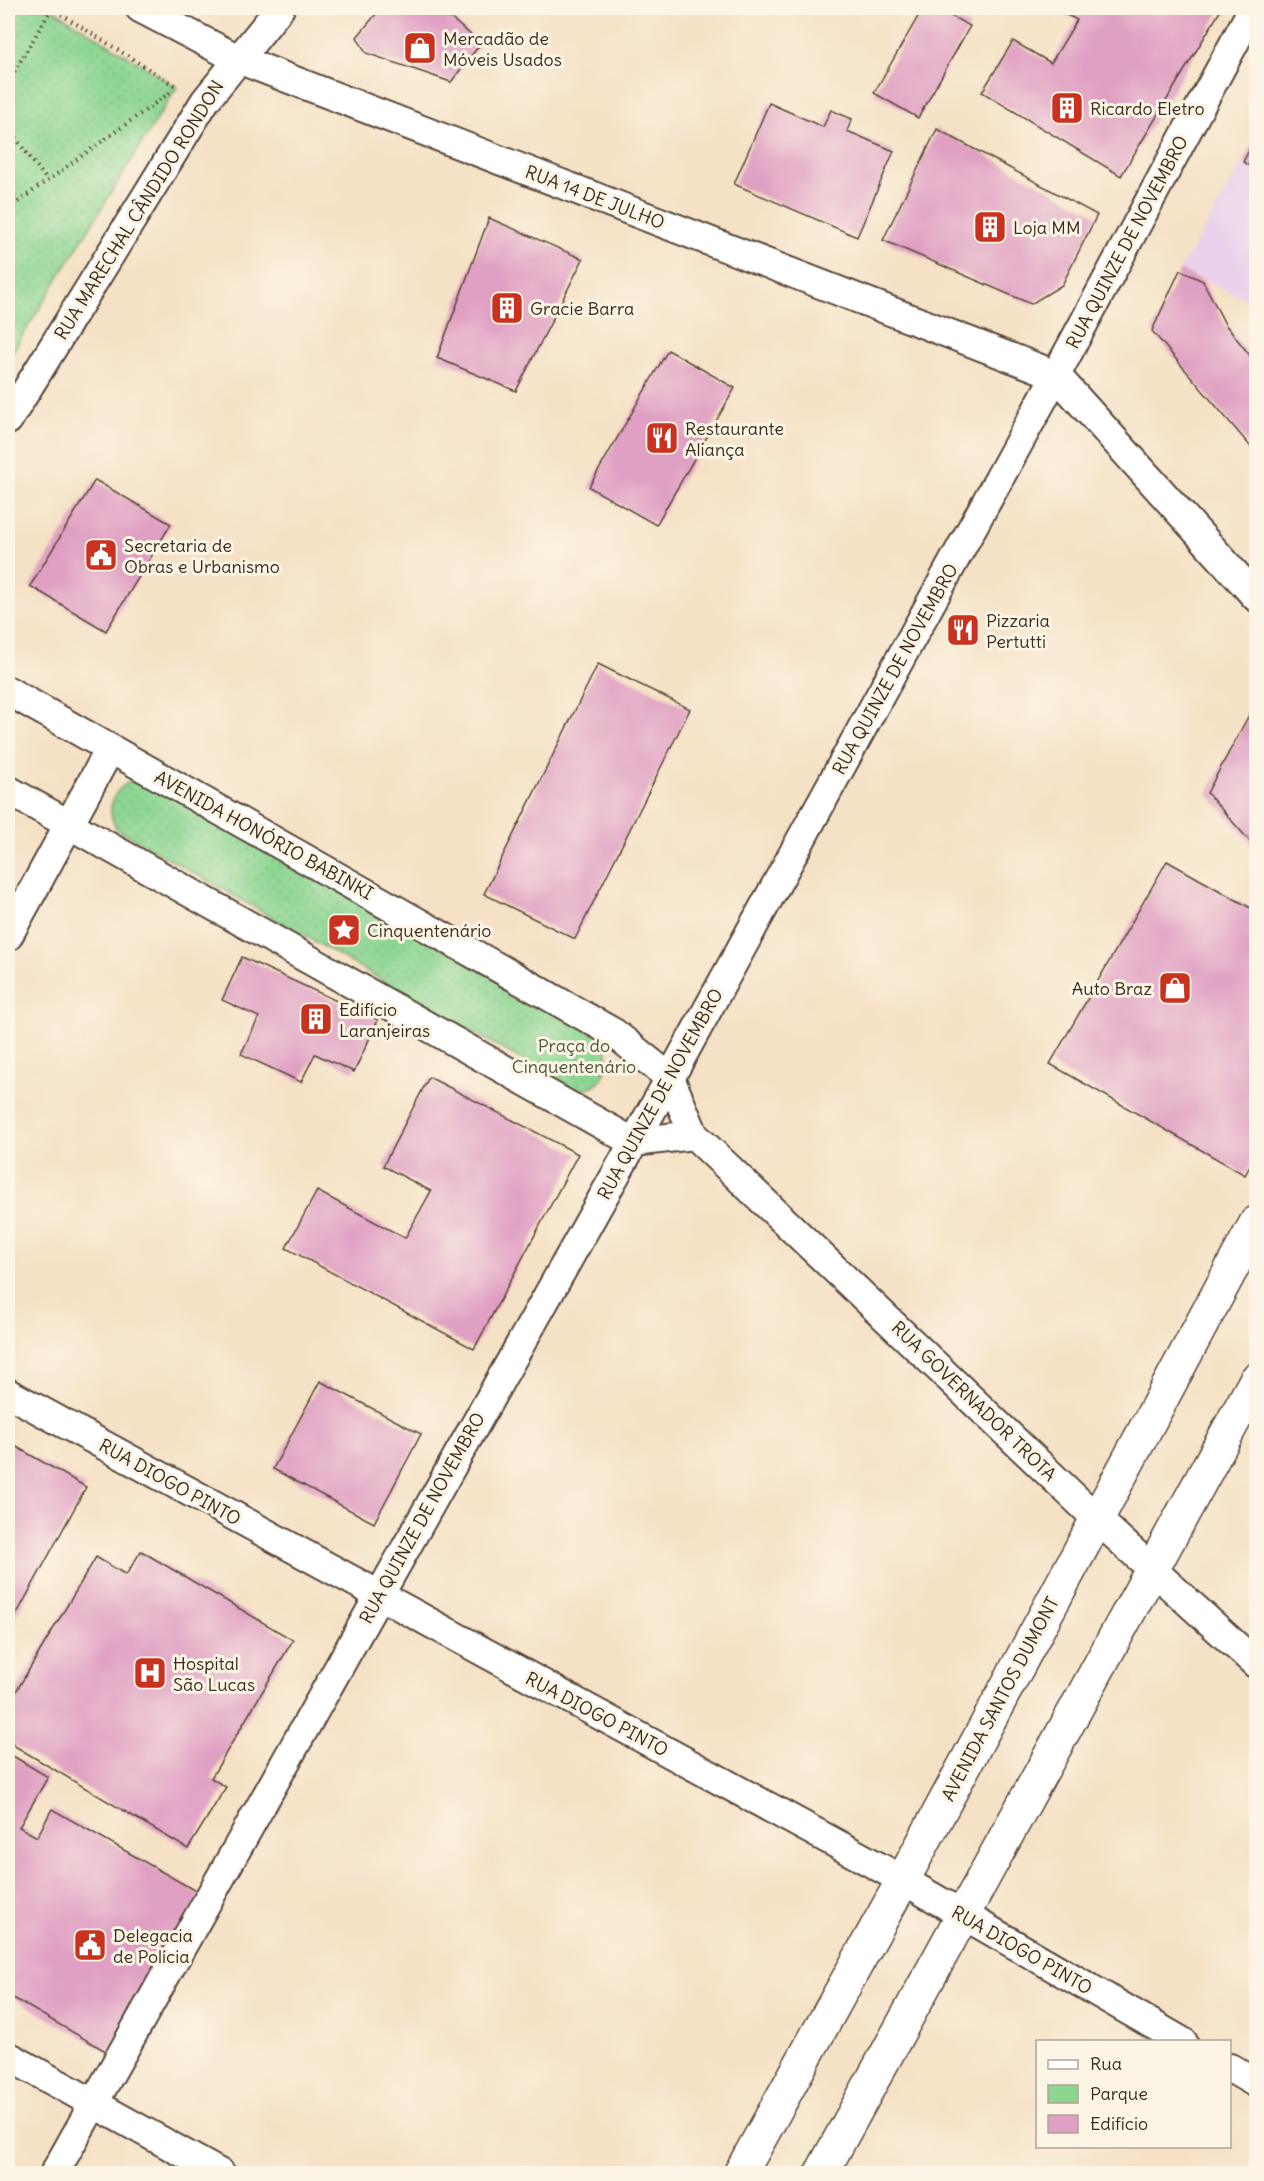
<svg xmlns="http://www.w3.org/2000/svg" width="1264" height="2181" viewBox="0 0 1264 2181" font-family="Delius,sans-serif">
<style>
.built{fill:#ebd1eb}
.green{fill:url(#green-dots);stroke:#648058;stroke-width:1.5}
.building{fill:#e0a0c3}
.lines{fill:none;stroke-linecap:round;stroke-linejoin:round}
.street-casing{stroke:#574537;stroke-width:32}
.secondary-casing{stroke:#574537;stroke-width:36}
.path{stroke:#574537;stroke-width:4;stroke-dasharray:1.5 4.5;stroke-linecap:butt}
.street{stroke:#fff;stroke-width:28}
.secondary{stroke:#fff;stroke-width:33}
.labels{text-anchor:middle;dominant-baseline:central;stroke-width:6;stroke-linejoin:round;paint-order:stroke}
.poi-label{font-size:18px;fill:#3b2a1e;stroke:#fcf5e5;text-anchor:start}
.street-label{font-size:18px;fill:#3b2a1e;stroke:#fcf5e5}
.park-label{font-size:18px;fill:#4f553b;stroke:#fcf5e5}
</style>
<defs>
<pattern id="green-dots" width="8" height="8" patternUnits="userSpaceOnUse" patternTransform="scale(1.5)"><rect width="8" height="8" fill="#8cd692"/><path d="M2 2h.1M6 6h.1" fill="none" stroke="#7ab87d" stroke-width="1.8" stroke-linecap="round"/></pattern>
</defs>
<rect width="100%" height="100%" fill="#fcf5e5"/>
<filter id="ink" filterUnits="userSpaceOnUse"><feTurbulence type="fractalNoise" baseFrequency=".0167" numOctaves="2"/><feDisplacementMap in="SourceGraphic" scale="12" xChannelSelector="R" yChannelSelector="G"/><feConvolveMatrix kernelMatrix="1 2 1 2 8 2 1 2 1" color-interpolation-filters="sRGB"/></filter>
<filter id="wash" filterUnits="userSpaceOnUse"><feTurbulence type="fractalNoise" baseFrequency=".008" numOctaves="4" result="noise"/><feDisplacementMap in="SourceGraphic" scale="24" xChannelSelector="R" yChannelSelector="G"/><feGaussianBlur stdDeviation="1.35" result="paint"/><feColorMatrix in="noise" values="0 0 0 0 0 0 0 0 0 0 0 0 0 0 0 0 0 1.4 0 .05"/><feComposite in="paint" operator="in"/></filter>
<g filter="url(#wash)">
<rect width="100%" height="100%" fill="#f5e1c5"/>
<polygon class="built" points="1243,162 1256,170 1256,303 1180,270"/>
<g class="green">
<polygon points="8,8 51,8 177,87 8,359"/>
<path d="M133,780h13l454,255c16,26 6,57 -27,54l-456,-260c-12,-20 -5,-39 16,-49z"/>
</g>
<g id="blocks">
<g class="building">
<polygon points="381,8 438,8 481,43 451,82 366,53 357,37"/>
<polygon points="923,8 936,8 970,26 918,118 874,93"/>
<polygon points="1053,8 1222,8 1121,176 982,92 1013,41 1051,63 1077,20"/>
<polygon points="769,103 823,127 831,110 852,119 847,131 894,151 857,237 734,184"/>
<polygon points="937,129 1097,215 1062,285 1031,304 883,240"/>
<polygon points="1256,137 1256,170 1243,162"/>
<polygon points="489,218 583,259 516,391 437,358"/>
<polygon points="1180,270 1203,281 1225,324 1256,363 1256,453 1152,331"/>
<polygon points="668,350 735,388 656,525 589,487"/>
<polygon points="95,480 171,524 106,631 30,586"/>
<polygon points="598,664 690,709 575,939 484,894"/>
<polygon points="1256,702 1256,848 1207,793"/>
<polygon points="1167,861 1256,911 1256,1155 1245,1175 1050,1064"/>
<polygon points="242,957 378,1020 354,1072 315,1054 301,1082 241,1054 259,1017 222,1000"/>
<polygon points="429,1077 578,1154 474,1349 286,1248 317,1191 405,1238 431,1191 383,1166"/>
<polygon points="320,1381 421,1434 374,1523 273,1469"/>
<polygon points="8,1442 86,1487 8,1630"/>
<polygon points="141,1551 293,1640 211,1778 226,1787 188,1849 8,1742 8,1705 96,1557 126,1575"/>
<polygon points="8,1753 48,1777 19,1827 37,1837 52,1809 201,1894 109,2053 8,1995"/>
</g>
</g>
</g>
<g filter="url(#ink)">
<use href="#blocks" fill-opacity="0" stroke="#574537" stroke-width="1.5"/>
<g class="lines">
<defs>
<g id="street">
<polyline points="140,8 238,59 1056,375 1256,597"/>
<polyline points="8,420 205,101 280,8"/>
<polyline points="8,691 614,1033 670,1078 694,1135 1096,1518 1256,1664"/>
<polyline points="8,790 633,1142"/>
<polyline points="8,936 110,749"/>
<polyline points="633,1142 694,1135"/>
<polyline points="8,1393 903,1880 1183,2042"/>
<polyline points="8,2056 221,2174"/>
<polyline points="1230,2068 1256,2083"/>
<polyline points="54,2174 670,1078 1056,375 1253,8"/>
</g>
<g id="secondary">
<polyline points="740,2174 903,1880 1256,1223"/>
<polyline points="821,2174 1256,1380"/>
</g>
</defs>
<use href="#street" class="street-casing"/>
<use href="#secondary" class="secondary-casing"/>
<g class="path">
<polyline points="51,8 177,87"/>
<polyline points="8,82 52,8"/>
<polyline points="8,128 47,180"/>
<polyline points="8,209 172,91"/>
</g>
<use href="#street" class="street"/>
<use href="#secondary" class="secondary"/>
</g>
</g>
<defs>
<symbol id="shop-square" viewBox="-11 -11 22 22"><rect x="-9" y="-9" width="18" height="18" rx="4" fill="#c8321e" stroke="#fcf5e5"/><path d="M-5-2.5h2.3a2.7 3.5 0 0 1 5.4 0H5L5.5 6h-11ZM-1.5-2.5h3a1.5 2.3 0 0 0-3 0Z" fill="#fff"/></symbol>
<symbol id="building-square" viewBox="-11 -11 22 22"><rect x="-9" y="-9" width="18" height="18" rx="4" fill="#c8321e" stroke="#fcf5e5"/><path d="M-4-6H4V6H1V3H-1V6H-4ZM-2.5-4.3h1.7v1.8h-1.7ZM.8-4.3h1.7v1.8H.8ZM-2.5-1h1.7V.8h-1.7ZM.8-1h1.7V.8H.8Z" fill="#fff"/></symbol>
<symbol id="restaurant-square" viewBox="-11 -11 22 22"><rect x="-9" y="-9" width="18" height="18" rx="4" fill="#c8321e" stroke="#fcf5e5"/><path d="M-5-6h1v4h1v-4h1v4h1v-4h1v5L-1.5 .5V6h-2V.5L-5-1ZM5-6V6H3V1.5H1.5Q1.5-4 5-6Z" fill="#fff"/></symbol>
<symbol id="civic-square" viewBox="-11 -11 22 22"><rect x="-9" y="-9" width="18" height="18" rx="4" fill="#c8321e" stroke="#fcf5e5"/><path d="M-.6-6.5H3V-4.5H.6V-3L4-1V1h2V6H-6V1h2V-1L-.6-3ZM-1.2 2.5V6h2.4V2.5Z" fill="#fff"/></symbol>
<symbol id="sight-square" viewBox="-11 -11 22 22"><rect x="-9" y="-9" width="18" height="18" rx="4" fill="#c8321e" stroke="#fcf5e5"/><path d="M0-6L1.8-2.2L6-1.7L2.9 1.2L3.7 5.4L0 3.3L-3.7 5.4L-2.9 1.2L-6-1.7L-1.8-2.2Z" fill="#fff"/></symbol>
<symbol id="hospital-square" viewBox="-11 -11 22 22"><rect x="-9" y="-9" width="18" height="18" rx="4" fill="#c8321e" stroke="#fcf5e5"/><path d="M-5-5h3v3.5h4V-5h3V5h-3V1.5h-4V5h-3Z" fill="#fff"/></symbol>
</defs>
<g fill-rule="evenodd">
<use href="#shop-square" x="401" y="29" width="38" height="38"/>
<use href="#building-square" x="1048" y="89" width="38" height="38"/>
<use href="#building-square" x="971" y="208" width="38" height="38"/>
<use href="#building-square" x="488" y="289" width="38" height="38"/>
<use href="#restaurant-square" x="643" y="419" width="38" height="38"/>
<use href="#civic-square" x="82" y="536" width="38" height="38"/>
<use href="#restaurant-square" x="944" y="611" width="38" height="38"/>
<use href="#sight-square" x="325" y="911" width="38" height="38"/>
<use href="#shop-square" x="1156" y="969" width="38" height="38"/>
<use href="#building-square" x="297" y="1000" width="38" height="38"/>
<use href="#hospital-square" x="131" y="1654" width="38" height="38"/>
<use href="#civic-square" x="71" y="1926" width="38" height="38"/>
</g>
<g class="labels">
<g class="poi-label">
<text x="443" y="38">Mercadão de<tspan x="443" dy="21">Móveis Usados</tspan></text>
<text x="1090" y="108">Ricardo Eletro</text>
<text x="1013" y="227">Loja MM</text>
<text x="530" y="308">Gracie Barra</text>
<text x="685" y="428">Restaurante<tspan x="685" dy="21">Aliança</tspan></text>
<text x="124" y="545">Secretaria de<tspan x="124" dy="21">Obras e Urbanismo</tspan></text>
<text x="986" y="620">Pizzaria<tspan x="986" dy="21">Pertutti</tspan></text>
<text x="367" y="930">Cinquentenário</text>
<text x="1152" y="988" text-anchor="end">Auto Braz</text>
<text x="339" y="1009">Edifício<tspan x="339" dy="21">Laranjeiras</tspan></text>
<text x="173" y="1663">Hospital<tspan x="173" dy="21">São Lucas</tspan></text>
<text x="113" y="1935">Delegacia<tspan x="113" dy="21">de Polícia</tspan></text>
</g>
<g class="street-label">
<text transform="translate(595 197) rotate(21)">RUA 14 DE JULHO</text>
<text transform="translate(139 210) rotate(-58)">RUA MARECHAL CÂNDIDO RONDON</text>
<text transform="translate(1127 242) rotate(-62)">RUA QUINZE DE NOVEMBRO</text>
<text transform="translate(895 669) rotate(-61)">RUA QUINZE DE NOVEMBRO</text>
<text transform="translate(264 835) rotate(29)">AVENIDA HONÓRIO BABINKI</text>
<text transform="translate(660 1094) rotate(-61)">RUA QUINZE DE NOVEMBRO</text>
<text transform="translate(974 1401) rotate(44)">RUA GOVERNADOR TROTA</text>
<text transform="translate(170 1482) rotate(29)">RUA DIOGO PINTO</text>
<text transform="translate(422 1518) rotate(-61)">RUA QUINZE DE NOVEMBRO</text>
<text transform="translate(1000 1699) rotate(-62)">AVENIDA SANTOS DUMONT</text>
<text transform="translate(597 1714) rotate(28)">RUA DIOGO PINTO</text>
<text transform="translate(1022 1950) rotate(30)">RUA DIOGO PINTO</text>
</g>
<g class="park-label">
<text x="574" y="1045">Praça do<tspan x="574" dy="21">Cinquentenário</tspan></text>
</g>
</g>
<rect width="1264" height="2181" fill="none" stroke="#fcf5e5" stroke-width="30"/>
<rect x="1036" y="2040" width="195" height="108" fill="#fcf5e5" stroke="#afa495" stroke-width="1.5"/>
<rect x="1048" y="2060" width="30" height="9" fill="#ffffff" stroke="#afa495" stroke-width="1.5"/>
<text x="1090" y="2070" font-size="18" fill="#3b2a1e">Rua</text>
<rect x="1048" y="2085" width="30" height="18" fill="#8cd692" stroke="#afa495" stroke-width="1.5"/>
<text x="1090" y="2100" font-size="18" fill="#3b2a1e">Parque</text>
<rect x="1048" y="2115" width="30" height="18" fill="#e0a0c3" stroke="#afa495" stroke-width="1.5"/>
<text x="1090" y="2130" font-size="18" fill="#3b2a1e">Edifício</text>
</svg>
